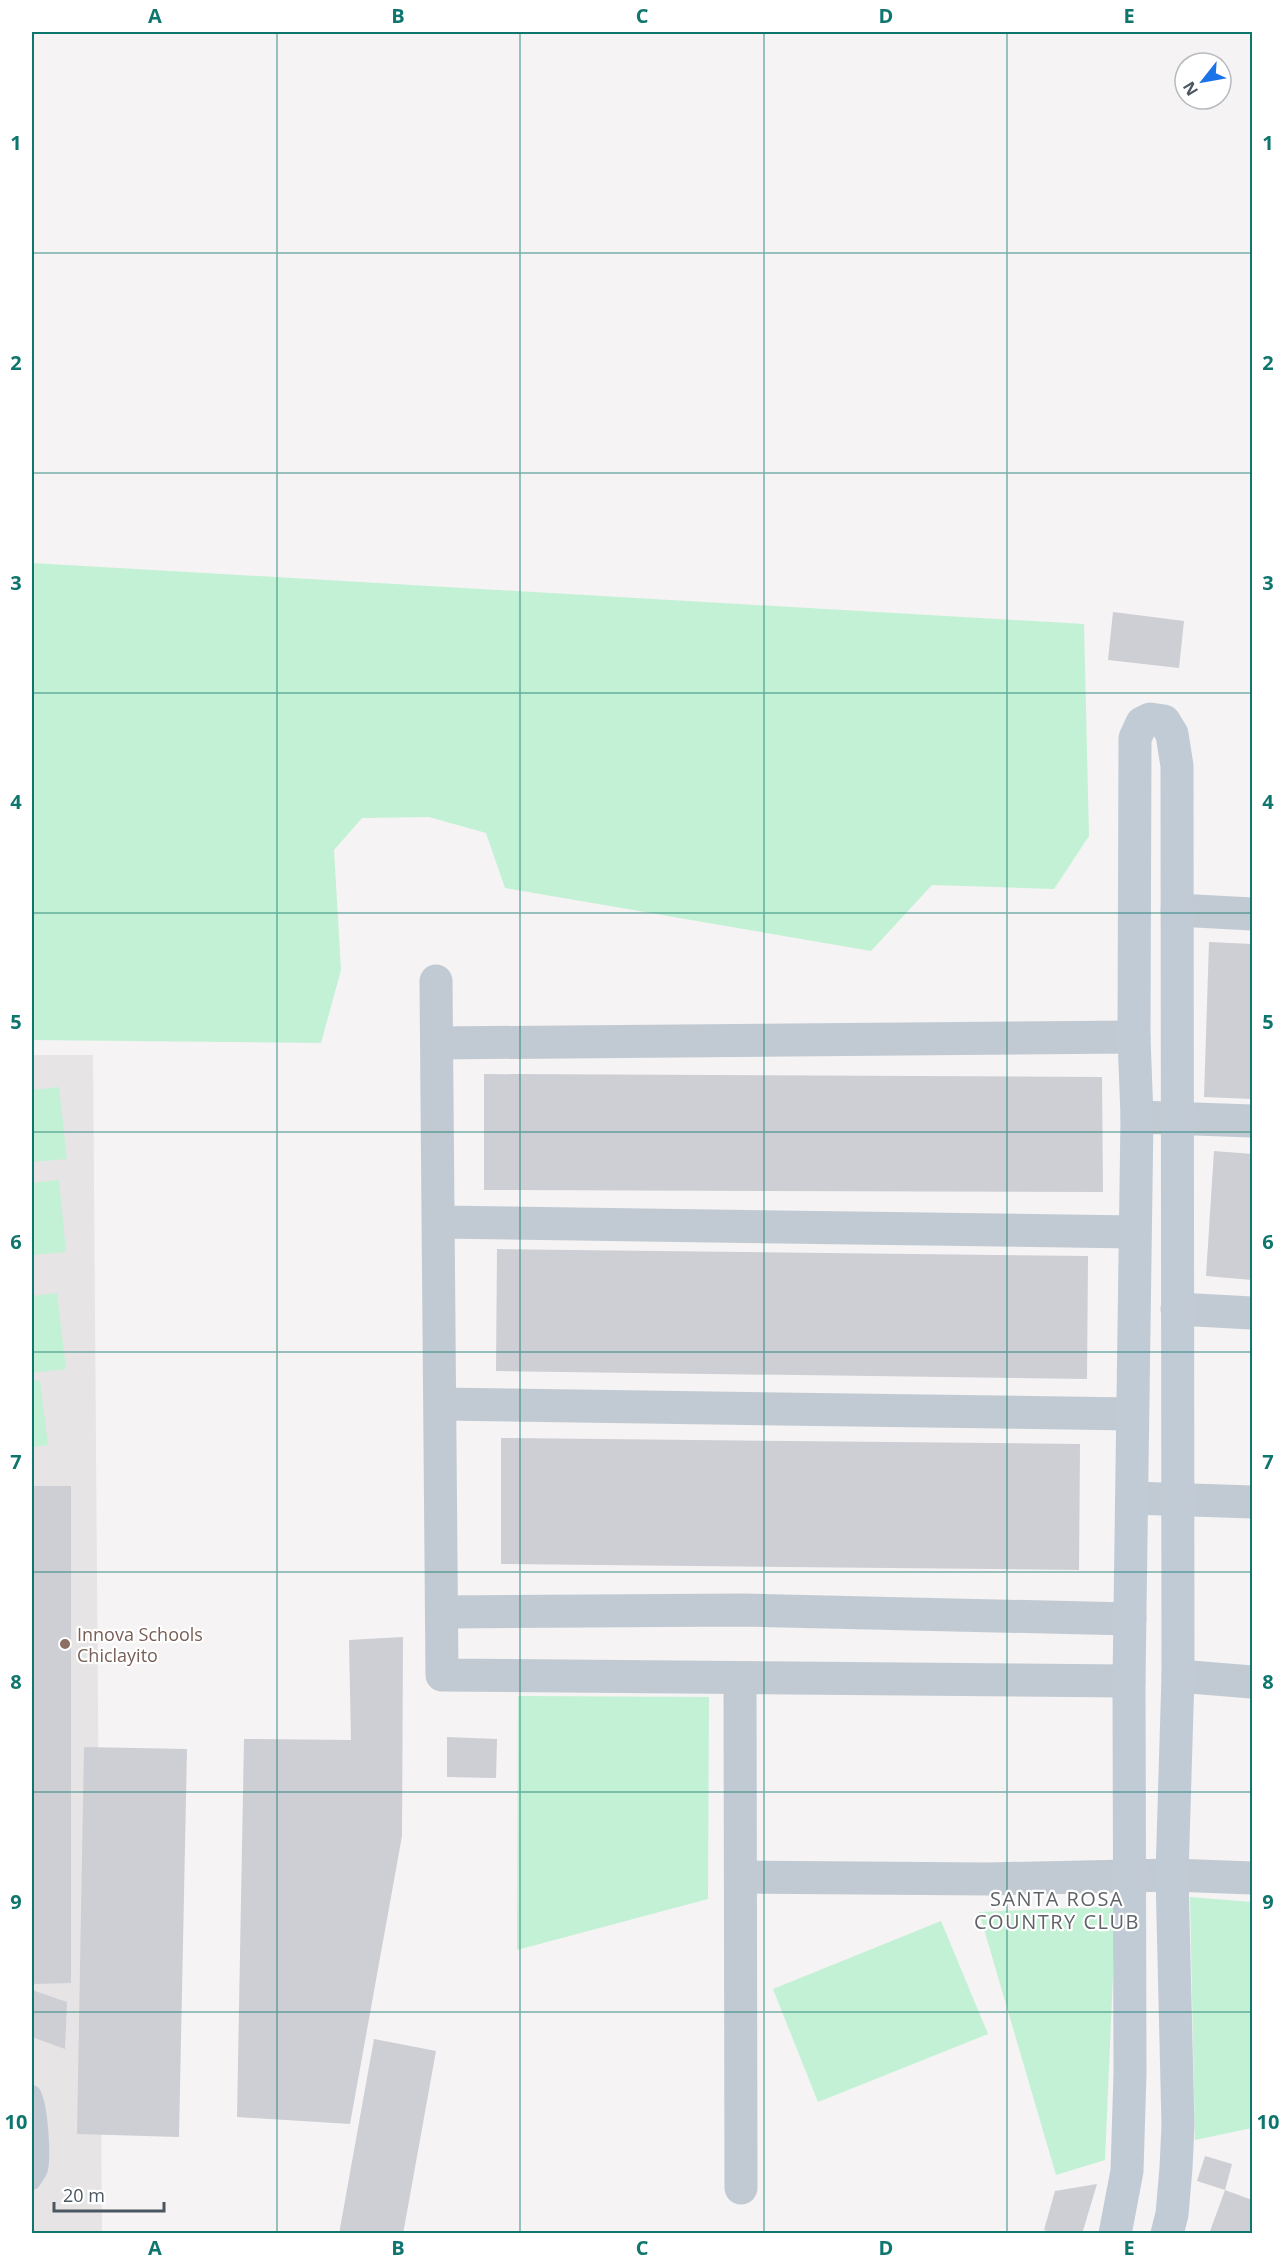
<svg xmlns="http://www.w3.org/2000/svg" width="1284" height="2265" viewBox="0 0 1284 2265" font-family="'Open Sans',sans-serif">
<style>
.education{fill:#e6e4e5}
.green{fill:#c3f1d5}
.building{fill:#cdcfd5}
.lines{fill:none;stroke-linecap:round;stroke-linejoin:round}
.lane{stroke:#c1cad2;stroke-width:18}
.street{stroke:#c1cad2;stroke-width:33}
.secondary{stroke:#c1cbd6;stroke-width:33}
.grid{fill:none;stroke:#0f766e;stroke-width:1.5;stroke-opacity:0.55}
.education-dot{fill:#8d6e63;stroke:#fff;stroke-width:2}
.labels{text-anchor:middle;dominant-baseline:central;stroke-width:4.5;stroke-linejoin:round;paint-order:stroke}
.education-label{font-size:18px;fill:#785e54;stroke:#fff;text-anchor:start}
.neighbourhood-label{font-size:20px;letter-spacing:1.5px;fill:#5f6368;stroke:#fff}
.neatline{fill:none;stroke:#0f766e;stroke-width:2}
.grid-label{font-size:20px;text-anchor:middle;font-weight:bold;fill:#0f766e}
</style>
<rect width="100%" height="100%" fill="#f5f3f3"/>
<polygon class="education" points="32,1055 93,1055 102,2233 32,2233"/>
<g class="green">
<polygon points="32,563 1084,624 1089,836 1054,889 932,885 871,951 505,888 486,833 429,817 362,818 334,850 341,970 321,1043 32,1040"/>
<polygon points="59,1087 67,1159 32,1162 32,1090"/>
<polygon points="59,1180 66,1252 32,1255 32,1183"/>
<polygon points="57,1293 66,1369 32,1373 32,1296"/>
<polygon points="40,1380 48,1445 32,1447 32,1381"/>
<polygon points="518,1696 709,1697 708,1899 517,1950"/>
<polygon points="1190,1897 1252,1902 1252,2128 1195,2140"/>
<polygon points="1116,1906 1105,2160 1056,2175 979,1912"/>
<polygon points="941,1921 988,2034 818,2102 773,1989"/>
</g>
<g class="building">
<polygon points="1113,612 1184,621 1179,668 1108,660"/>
<polygon points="1209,942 1252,944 1252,1099 1204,1097"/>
<polygon points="484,1074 1102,1077 1103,1192 484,1190"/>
<polygon points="1214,1151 1252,1154 1252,1280 1206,1276"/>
<polygon points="497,1249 1088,1256 1087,1379 496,1371"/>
<polygon points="501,1438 1080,1444 1079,1570 501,1564"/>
<polygon points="32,1486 71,1486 71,1983 32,1984"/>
<polygon points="403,1637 402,1836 350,2124 237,2117 244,1739 351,1740 349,1640"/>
<polygon points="447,1737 497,1739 496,1778 447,1777"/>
<polygon points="84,1747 187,1749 179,2137 77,2134"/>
<polygon points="32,1990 67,2002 65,2049 32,2037"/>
<polygon points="374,2039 436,2051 403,2234 339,2234"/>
<polygon points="1205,2156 1232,2164 1225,2190 1197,2181"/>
<polygon points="1097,2184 1082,2234 1055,2234 1044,2230 1055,2191"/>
<polygon points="1225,2190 1252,2200 1252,2234 1209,2234"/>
</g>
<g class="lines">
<path class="lane" d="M32,2094c7,12 10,60 7,75 -1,4 -5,8 -7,12"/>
<g class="street">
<polyline points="1177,910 1252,914"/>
<polyline points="436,981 442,1675 1129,1681"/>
<polyline points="437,1043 1134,1037"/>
<polyline points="1137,1117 1252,1121"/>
<polyline points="439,1222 1134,1232"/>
<polyline points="1177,1309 1252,1313"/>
<polyline points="441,1404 1132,1414"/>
<polyline points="1132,1498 1252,1502"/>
<polyline points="443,1612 743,1610 1130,1619"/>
<polyline points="1178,1676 1252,1682"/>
<polyline points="740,1678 741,2188"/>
<polyline points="741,1877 988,1879 1172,1875 1252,1878"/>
</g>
<polyline class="secondary" points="1115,2234 1127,2171 1130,2073 1129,1681 1137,1117 1134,1037 1135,738 1142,723 1150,719 1164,721 1172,734 1177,766 1178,1676 1172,1875 1178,2125 1176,2168 1172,2214 1167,2234"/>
</g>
<path class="grid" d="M277,32v2202M520,32v2202M764,32v2202M1007,32v2202M32,253h1220M32,473h1220M32,693h1220M32,913h1220M32,1132h1220M32,1352h1220M32,1572h1220M32,1792h1220M32,2012h1220"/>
<circle class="education-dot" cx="65" cy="1644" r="6"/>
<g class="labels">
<g class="education-label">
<text x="77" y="1634">Innova Schools<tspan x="77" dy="21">Chiclayito</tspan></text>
</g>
<g class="neighbourhood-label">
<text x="1057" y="1898">SANTA ROSA<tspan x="1057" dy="23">COUNTRY CLUB</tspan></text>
</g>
</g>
<rect width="1284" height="2265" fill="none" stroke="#ffffff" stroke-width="66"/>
<g transform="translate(1203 81) rotate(239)"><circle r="28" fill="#ffffff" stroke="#b7bbc0" stroke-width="1.5"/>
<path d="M0-4.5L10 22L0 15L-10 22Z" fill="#1a73e8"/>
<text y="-9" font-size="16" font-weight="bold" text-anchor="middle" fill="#4a5661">N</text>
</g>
<path d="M54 2202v9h110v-9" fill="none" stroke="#4a5661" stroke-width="3"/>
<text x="63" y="2202" font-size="18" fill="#4a5661" stroke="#ffffff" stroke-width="4.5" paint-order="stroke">20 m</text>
<rect x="33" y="33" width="1218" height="2199" class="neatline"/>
<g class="grid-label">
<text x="155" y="23">A</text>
<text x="398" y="23">B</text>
<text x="642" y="23">C</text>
<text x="886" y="23">D</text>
<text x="1129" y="23">E</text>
<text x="16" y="150">1</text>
<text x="1268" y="150">1</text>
<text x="16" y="370">2</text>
<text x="1268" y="370">2</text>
<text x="16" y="590">3</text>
<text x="1268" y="590">3</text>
<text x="16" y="809">4</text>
<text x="1268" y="809">4</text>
<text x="16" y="1029">5</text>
<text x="1268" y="1029">5</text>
<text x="16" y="1249">6</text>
<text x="1268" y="1249">6</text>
<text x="16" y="1469">7</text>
<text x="1268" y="1469">7</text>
<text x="16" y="1689">8</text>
<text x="1268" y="1689">8</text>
<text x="16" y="1909">9</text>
<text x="1268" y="1909">9</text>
<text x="16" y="2129">10</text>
<text x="1268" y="2129">10</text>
<text x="155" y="2255">A</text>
<text x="398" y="2255">B</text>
<text x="642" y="2255">C</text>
<text x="886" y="2255">D</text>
<text x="1129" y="2255">E</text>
</g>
</svg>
